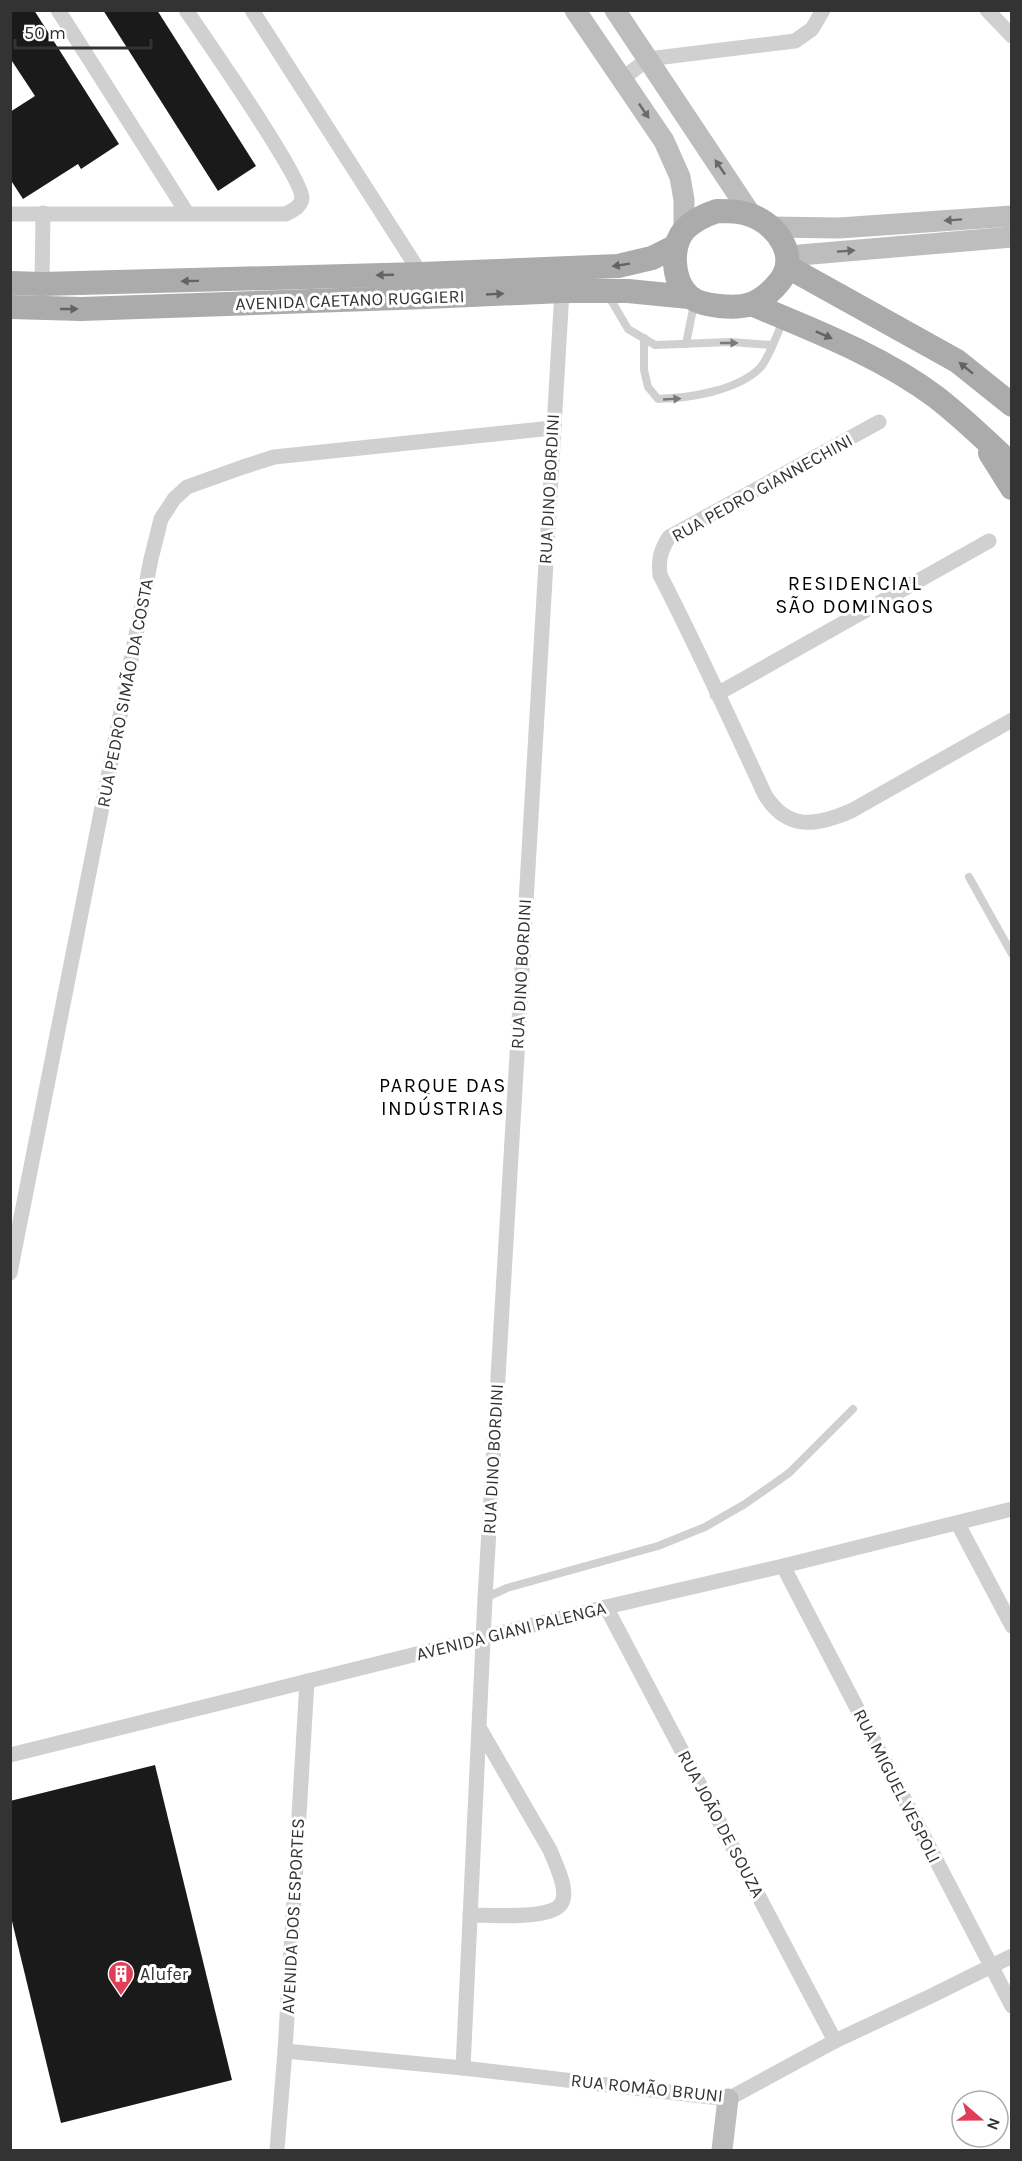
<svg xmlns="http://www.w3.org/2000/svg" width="1022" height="2161" viewBox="0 0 1022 2161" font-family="Karla,sans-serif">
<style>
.building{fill:#1a1a1a}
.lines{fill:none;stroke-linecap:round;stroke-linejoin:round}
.lane{stroke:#d0d0d0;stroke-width:8}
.street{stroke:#d0d0d0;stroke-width:15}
.secondary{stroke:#bdbdbd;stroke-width:21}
.primary{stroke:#ababab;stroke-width:24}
.oneway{fill:#6a6a6a}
.oneway2{fill:#636363}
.oneway3{fill:#7a7a7a}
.labels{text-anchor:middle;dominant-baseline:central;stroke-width:6;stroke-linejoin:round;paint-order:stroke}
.street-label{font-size:18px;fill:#333;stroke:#fff}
.poi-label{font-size:18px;fill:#333;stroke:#fff;text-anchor:start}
.neighbourhood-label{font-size:20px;letter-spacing:1.5px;fill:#000;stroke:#fff}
</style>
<rect width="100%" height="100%" fill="#fff"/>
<g class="building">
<polygon points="10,10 34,10 119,144 81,169 78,164 23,199 10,179 10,112 35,96 10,58"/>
<polygon points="103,10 157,10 256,166 218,191"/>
<polygon points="155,1765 232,2080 61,2123 10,1913 10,1801"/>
</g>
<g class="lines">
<g class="lane">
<polyline points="608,295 628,329 655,345 730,342 772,345"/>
<path d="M644,338v32l4,17 10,12c31,-1 79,-8 102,-31 9,-10 17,-34 23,-47"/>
<polyline points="686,344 694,304"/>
<polyline points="969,877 1012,954"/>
<polyline points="485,1598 507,1588 658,1546 705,1527 745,1504 789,1473 853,1409"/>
</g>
<g class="street">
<polyline points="58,10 187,213"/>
<polyline points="252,10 421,274"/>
<polyline points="987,10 1012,36"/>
<polyline points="622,79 648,59 795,41 812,29 823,10"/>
<path d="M10,214h276c7,-4 15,-7 16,-16 0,-21 -97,-160 -116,-188"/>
<polyline points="42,284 43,213"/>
<path d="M879,422l-210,115c-8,13 -11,22 -9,38 37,72 71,146 105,220 23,36 51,31 86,16l161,-91"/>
<polyline points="717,694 989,541"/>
<polyline points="10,1273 151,559 161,519 174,499 187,487 243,467 274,457 552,428"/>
<polyline points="958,1524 1012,1626"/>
<polyline points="783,1566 1012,2006"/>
<polyline points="606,1607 835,2041"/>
<polyline points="10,1755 606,1607 783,1566 1012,1509"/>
<path d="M470,1915c19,0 80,5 91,-11 9,-13 -6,-41 -11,-54l-70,-121"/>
<polyline points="285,2051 463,2068 728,2099 835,2041 929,1997 1012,1956"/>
<polyline points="463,2068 485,1598 562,291"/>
<polyline points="277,2150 285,2051 307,1681"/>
</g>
<g class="secondary">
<polyline points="575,10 664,141 680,177 684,200 684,230"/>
<polyline points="615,10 752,216"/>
<polyline points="771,227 839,228 1012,216"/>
<polyline points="788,256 1012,237"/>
<polyline points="722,2150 728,2099"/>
</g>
<g class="primary">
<path d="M717,211c12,0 24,0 36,5 25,11 46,40 27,65 -8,10 -18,19 -29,23 -14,5 -50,3 -62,-8 -17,-15 -19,-50 -4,-67 9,-9 20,-14 32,-18z"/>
<polyline points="788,267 957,361 1012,405"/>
<polyline points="10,283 42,284 421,274 618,266 652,258 676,246"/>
<path d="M751,304c62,26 130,52 185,93 27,21 51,44 76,68"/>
<polyline points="10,307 81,309 426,297 562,291 628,291 689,297"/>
<polyline points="990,453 1012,488"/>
</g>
</g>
<defs><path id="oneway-solid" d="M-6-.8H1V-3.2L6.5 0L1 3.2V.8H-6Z" transform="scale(1.5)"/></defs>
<g class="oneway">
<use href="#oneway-solid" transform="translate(644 111) rotate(56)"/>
<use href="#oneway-solid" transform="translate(720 167) rotate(-124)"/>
<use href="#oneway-solid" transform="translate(953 220) rotate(176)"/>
<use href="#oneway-solid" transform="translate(846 251) rotate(-4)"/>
</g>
<g class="oneway2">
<use href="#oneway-solid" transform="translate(621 265) rotate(171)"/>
<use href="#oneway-solid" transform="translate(385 275) rotate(178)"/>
<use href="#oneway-solid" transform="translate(190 281) rotate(179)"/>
<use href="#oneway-solid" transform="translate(495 294) rotate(-3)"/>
<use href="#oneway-solid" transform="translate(69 309)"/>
<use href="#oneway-solid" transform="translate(824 335) rotate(24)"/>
<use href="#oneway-solid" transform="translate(966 368) rotate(-141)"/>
</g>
<g class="oneway3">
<use href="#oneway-solid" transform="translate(729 343)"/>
<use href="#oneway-solid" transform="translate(672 399) rotate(-3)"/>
</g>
<defs>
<symbol id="building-pin" viewBox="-11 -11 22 30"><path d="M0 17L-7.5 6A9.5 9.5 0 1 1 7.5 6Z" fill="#e03e57" stroke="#fff"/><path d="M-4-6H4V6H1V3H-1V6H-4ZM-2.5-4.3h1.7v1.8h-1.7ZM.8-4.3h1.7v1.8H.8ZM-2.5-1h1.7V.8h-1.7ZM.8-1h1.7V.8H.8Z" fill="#fff"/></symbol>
</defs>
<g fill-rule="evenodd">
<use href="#building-pin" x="106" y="1959" width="30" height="40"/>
</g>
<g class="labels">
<g class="street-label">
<text transform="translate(350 300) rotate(-2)">AVENIDA CAETANO RUGGIERI</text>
<text transform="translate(762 488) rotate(-29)">RUA PEDRO GIANNECHINI</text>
<text transform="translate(549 489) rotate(-87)">RUA DINO BORDINI</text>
<text transform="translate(125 693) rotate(-79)">RUA PEDRO SIMÃO DA COSTA</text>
<text transform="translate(521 974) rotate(-87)">RUA DINO BORDINI</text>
<text transform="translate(493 1459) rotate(-87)">RUA DINO BORDINI</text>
<text transform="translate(511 1631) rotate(-14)">AVENIDA GIANI PALENGA</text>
<text transform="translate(897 1786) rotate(63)">RUA MIGUEL VESPOLI</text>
<text transform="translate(721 1824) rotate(62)">RUA JOÃO DE SOUZA</text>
<text transform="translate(293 1916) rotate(-87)">AVENIDA DOS ESPORTES</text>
<text transform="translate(647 2088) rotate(6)">RUA ROMÃO BRUNI</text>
</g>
<g class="poi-label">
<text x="140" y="1974">Alufer</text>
</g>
<g class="neighbourhood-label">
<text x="855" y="583">RESIDENCIAL<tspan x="855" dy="23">SÃO DOMINGOS</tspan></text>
<text x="443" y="1085">PARQUE DAS<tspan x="443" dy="23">INDÚSTRIAS</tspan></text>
</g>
</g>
<rect width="1022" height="2161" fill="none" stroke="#333333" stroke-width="24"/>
<g transform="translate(980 2119) rotate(110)"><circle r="28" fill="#ffffff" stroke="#adadad" stroke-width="1.5"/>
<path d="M0-4.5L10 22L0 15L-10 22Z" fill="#e03e57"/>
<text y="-9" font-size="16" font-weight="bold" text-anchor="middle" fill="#333333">N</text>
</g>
<path d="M15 39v9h136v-9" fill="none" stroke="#333333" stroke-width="3"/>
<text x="24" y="39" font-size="18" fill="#333333" stroke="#ffffff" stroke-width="4.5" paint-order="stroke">50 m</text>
</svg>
